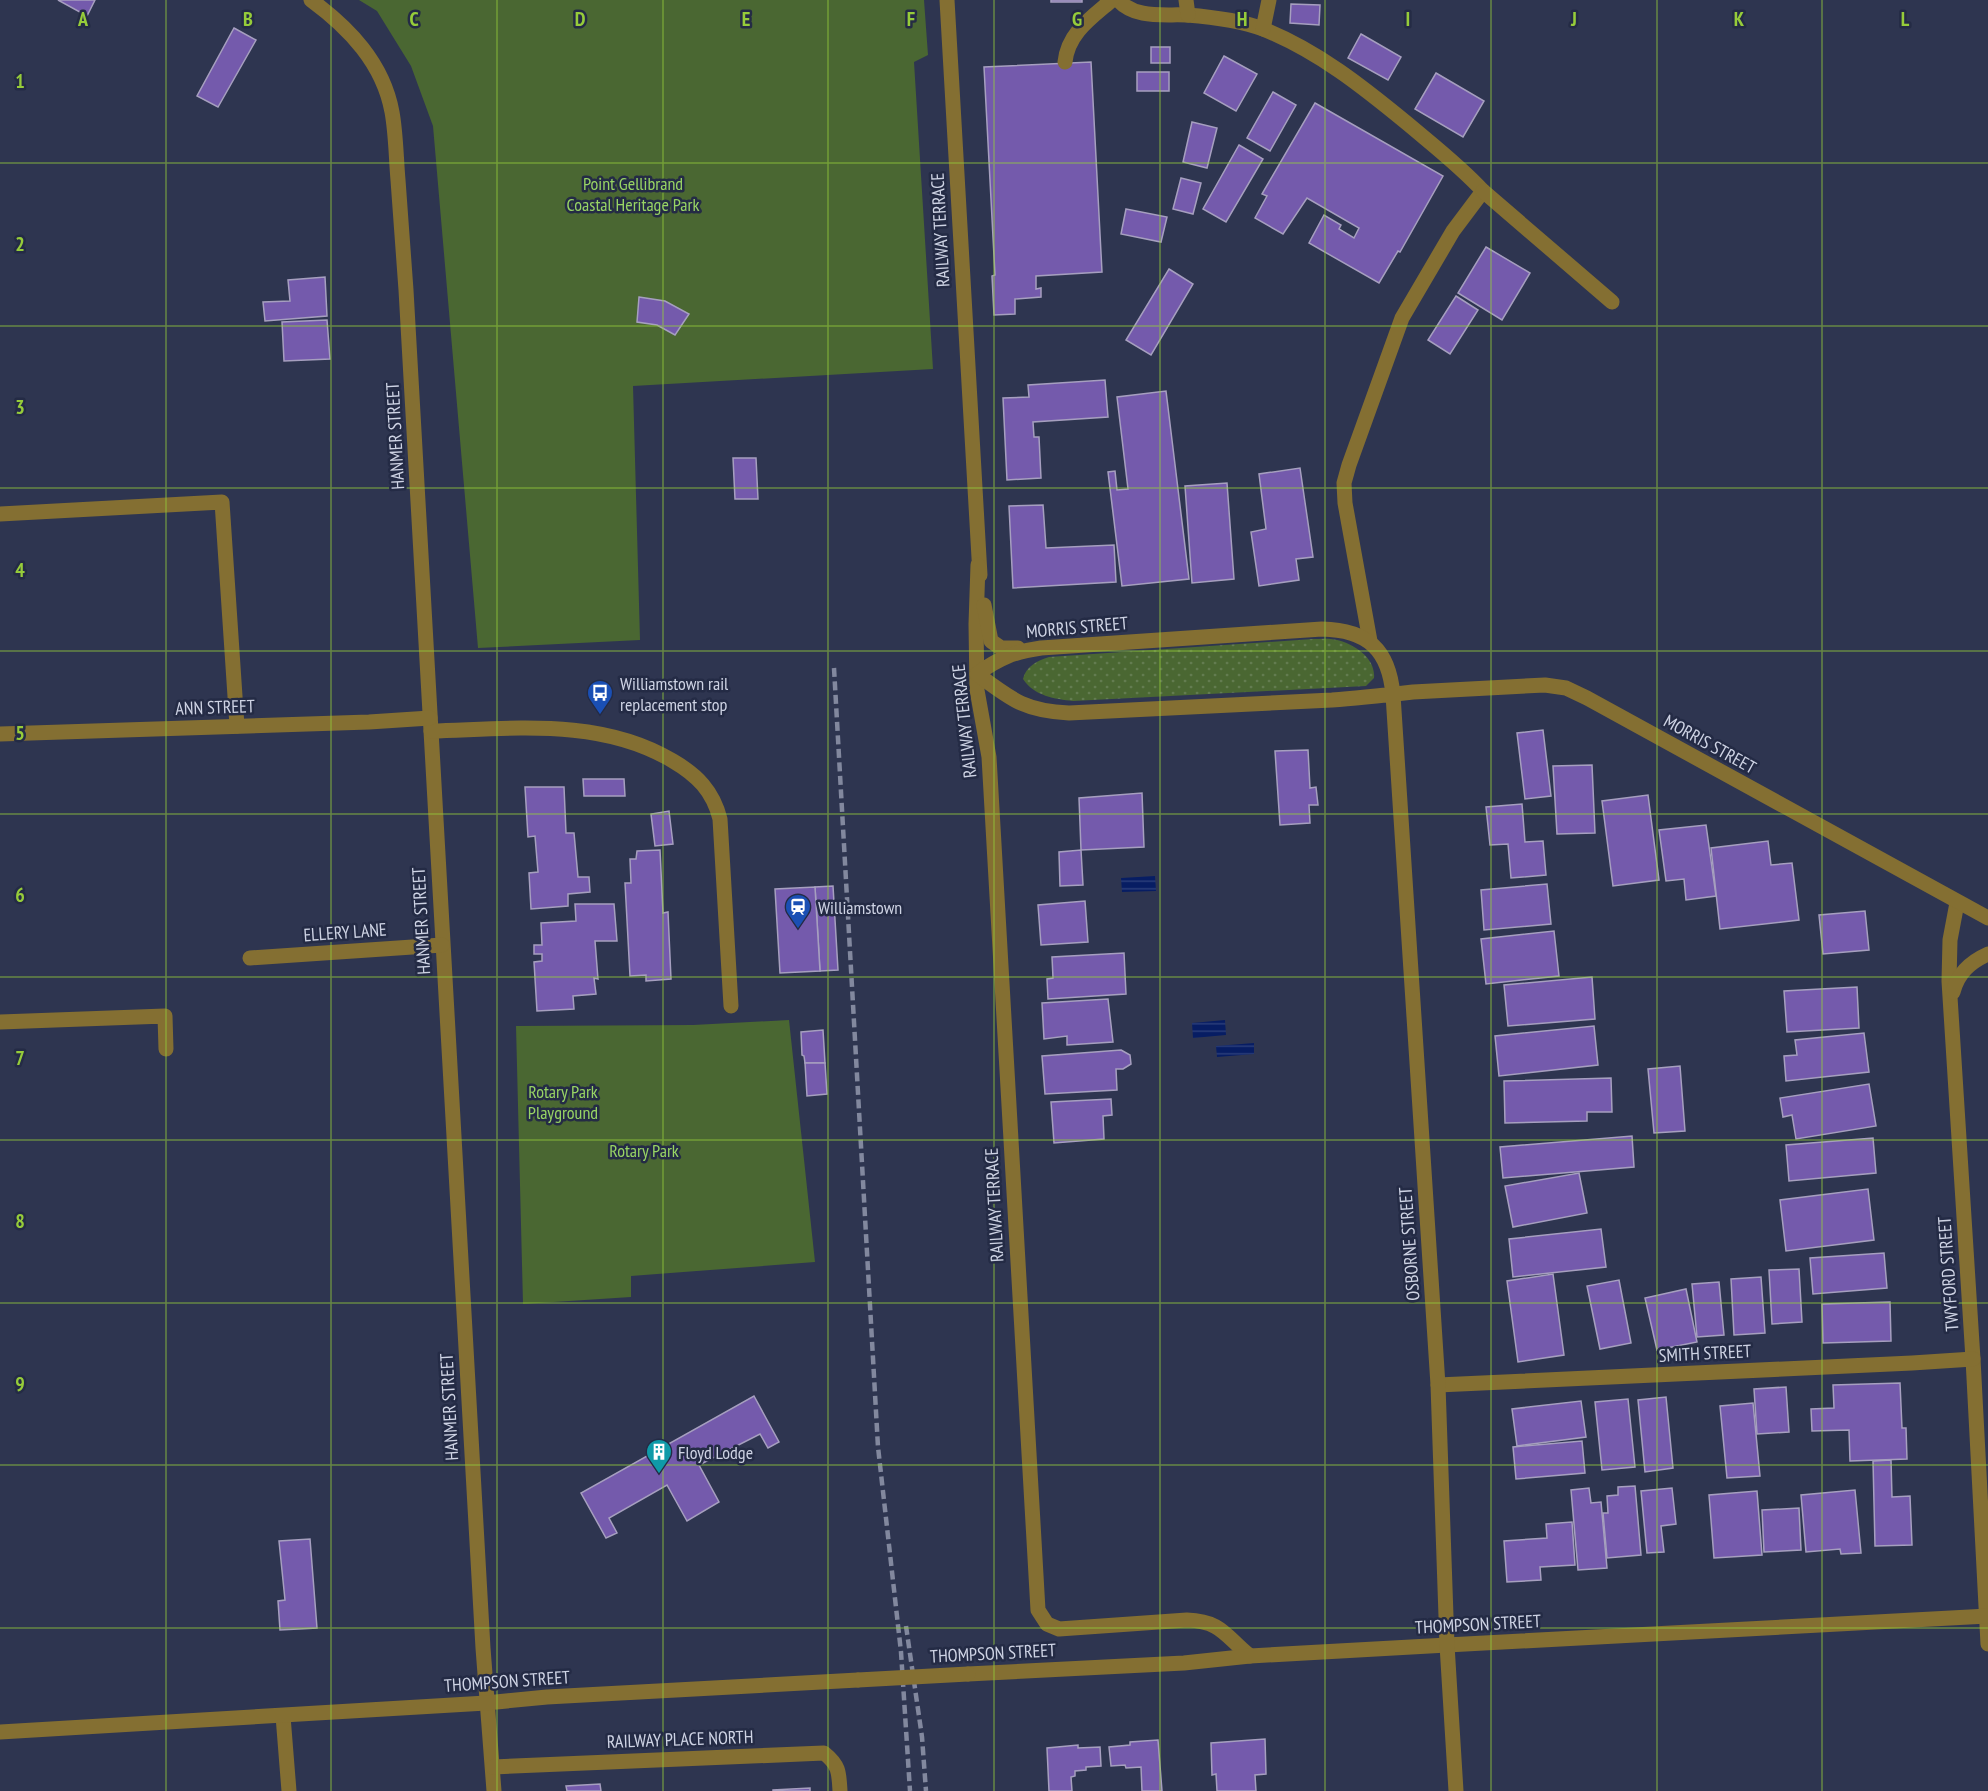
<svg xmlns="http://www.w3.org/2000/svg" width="1988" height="1791" viewBox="0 0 1988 1791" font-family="'PT Sans Narrow',sans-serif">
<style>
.grass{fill:url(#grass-dots)}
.green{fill:#4a6732}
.water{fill:url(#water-rules)}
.building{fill:#745aac;stroke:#a69fbf;stroke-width:1.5}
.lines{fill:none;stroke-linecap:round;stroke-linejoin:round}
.minor{stroke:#846f32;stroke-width:15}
.rail{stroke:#82889e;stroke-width:4.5;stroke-dasharray:9 4.5;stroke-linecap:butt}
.minor-bridge{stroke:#846f32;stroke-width:15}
.grid{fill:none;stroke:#96cc3a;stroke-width:1.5;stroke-opacity:0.55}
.labels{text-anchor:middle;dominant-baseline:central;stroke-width:5;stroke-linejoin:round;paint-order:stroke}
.park-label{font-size:18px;fill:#98d464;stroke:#242b45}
.street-label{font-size:18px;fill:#ced3e4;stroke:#242b45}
.poi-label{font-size:18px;fill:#ced3e4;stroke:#242b45;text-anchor:start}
.grid-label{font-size:20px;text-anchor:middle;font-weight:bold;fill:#96cc3a;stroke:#242b45;stroke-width:5;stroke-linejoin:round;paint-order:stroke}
</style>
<defs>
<pattern id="grass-dots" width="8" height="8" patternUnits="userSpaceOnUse" patternTransform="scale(1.5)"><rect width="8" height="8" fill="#4a6732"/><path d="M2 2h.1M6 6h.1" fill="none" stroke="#637c50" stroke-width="1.8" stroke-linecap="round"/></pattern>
<pattern id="water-rules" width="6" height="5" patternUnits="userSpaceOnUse" patternTransform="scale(1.5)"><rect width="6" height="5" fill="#071d63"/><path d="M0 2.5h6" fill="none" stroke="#2a3d79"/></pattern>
</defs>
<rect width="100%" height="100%" fill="#2e3550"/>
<path class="grass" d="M1313,639c7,0 16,-1 24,1 17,4 39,18 37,38l-8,8 -293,15c-18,-2 -39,-5 -50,-22 3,-13 14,-18 26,-22z"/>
<g class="green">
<polygon points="359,0 924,0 928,55 914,62 933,369 633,386 640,640 478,648 433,126 411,66 377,11"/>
<polygon points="789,1020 815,1262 631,1276 631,1297 523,1304 516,1026 693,1025"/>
</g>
<g class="water">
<polygon points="1155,876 1156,891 1122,892 1121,878"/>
<polygon points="1225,1020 1226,1035 1193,1038 1192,1023"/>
<polygon points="1254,1043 1254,1054 1217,1057 1216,1046"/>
</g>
<g class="building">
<polygon points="58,0 95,0 87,16"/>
<rect x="1051" y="0" width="31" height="2"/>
<polygon points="1291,4 1320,5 1319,25 1290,23"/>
<polygon points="234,28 256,40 218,107 197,96"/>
<polygon points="1361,34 1401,57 1388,80 1348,58"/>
<rect x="1151" y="47" width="19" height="16"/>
<polygon points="1224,56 1257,74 1236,111 1204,93"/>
<polygon points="1091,62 1102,272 1036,276 1036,289 1041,288 1041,297 1015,299 1015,314 994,315 992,276 995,275 984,67"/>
<rect x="1137" y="72" width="32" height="19"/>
<polygon points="1436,73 1484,101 1463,137 1415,109"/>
<polygon points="1273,92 1296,105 1270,151 1247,138"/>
<polygon points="1315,103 1443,176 1400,252 1398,251 1379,283 1309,243 1324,215 1341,225 1339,229 1354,238 1359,228 1307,198 1283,234 1255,218 1267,196 1262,194"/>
<polygon points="1192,122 1217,128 1207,168 1183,162"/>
<polygon points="1239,145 1263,159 1226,222 1203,209"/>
<polygon points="1181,178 1201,183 1193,214 1173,209"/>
<polygon points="1126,209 1167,217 1161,242 1121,234"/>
<polygon points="1486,247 1530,273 1502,320 1458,293"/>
<polygon points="1169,269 1193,284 1151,355 1126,340"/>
<polygon points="325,277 327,316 265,321 263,302 290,301 288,280"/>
<polygon points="1456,296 1478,310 1450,354 1428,340"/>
<polygon points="639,297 665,301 689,314 675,335 657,325 637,322"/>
<polygon points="327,320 330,359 284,361 282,322"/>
<polygon points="1105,380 1108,417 1033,422 1034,437 1039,437 1041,478 1007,480 1003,398 1029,397 1028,385"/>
<polygon points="1166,391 1189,579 1122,586 1108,472 1115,471 1117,490 1128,489 1117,397"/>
<polygon points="733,458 756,458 758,499 735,499"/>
<polygon points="1300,468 1313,557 1296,559 1299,580 1259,586 1251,532 1266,529 1259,474"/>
<polygon points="1227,483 1234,579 1192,583 1185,486"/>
<polygon points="1043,505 1046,548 1114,545 1116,582 1013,588 1009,506"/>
<polygon points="1543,730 1551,796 1525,799 1517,733"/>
<polygon points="1308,750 1310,788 1316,787 1318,805 1309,805 1310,823 1280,825 1275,751"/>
<polygon points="1592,765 1595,833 1557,834 1553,766"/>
<polygon points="583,779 624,779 625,796 584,796"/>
<polygon points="525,787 564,787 566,833 574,833 578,877 589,877 590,892 568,894 568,906 531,909 529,873 538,872 535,836 528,837"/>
<polygon points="1142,793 1144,847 1081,850 1079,798"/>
<polygon points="1648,795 1659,880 1613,886 1602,801"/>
<polygon points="1522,804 1525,842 1543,841 1546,875 1511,878 1508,844 1490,845 1486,807"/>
<polygon points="669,811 673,844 655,846 651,814"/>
<polygon points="1706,825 1716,896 1686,900 1684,879 1666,881 1659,830"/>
<polygon points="1768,841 1771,865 1792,863 1799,920 1720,929 1711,848"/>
<polygon points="660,850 663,913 668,912 671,979 646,981 646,975 630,976 625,883 631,883 630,859 636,859 637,851"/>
<polygon points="1081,850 1083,885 1060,886 1059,852"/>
<polygon points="1547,884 1551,924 1484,930 1481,890"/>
<polygon points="833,886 838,970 820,971 815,887"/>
<polygon points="815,887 820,971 780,973 775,889"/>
<polygon points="1085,901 1088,942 1041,945 1038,905"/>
<polygon points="575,904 614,904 617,941 595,941 598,979 594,978 596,994 573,996 574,1009 537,1011 534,962 542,961 542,954 534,954 534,945 542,945 541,923 576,921"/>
<polygon points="1865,911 1869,950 1823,954 1819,915"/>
<polygon points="1554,931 1559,976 1486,984 1481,939"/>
<polygon points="1124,953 1126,994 1048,999 1047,979 1053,978 1052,957"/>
<polygon points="1592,977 1595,1019 1508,1026 1504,985"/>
<polygon points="1857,987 1859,1028 1787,1032 1784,991"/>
<polygon points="1108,999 1113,1042 1067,1045 1067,1036 1044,1039 1042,1003"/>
<polygon points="1594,1026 1598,1065 1499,1076 1495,1036"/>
<polygon points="823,1030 825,1063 805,1063 804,1056 802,1055 801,1032"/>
<polygon points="1864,1033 1869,1072 1786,1081 1784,1056 1797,1055 1795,1040"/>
<polygon points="1121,1050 1130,1055 1131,1064 1123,1069 1116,1069 1117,1090 1045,1094 1042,1056"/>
<polygon points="805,1063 825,1063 827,1094 807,1096"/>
<polygon points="1680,1066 1685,1131 1654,1133 1648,1069"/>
<polygon points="1611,1078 1612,1112 1587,1112 1587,1121 1505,1123 1504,1081"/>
<polygon points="1869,1084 1876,1126 1796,1139 1792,1115 1783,1117 1780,1098"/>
<polygon points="1111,1099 1112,1115 1103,1116 1104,1139 1054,1143 1051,1102"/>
<polygon points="1632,1136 1634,1167 1503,1178 1500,1147"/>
<polygon points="1873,1138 1876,1173 1789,1181 1786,1145"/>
<polygon points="1579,1173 1587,1213 1513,1227 1505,1186"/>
<polygon points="1868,1189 1874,1240 1786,1251 1780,1200"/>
<polygon points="1601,1229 1606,1267 1513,1277 1509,1239"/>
<polygon points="1884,1253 1887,1288 1813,1294 1810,1258"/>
<polygon points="1799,1269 1802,1322 1772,1324 1769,1270"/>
<polygon points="1553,1274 1564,1355 1518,1362 1507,1281"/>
<polygon points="1761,1277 1765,1333 1734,1335 1731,1279"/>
<polygon points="1619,1280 1631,1343 1600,1349 1587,1286"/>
<polygon points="1719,1282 1724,1335 1697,1337 1692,1284"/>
<polygon points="1686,1289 1697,1342 1657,1350 1645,1298"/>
<polygon points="1890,1302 1891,1341 1823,1343 1822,1304"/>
<polygon points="1900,1383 1902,1428 1906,1428 1907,1459 1850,1461 1849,1430 1812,1431 1811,1409 1834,1408 1833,1385"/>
<polygon points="1786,1387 1789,1432 1757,1434 1754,1389"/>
<polygon points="754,1396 779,1442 768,1448 760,1434 699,1465 719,1502 687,1521 667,1485 609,1518 617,1533 606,1538 581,1493"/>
<polygon points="1666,1397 1673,1468 1645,1472 1638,1400"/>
<polygon points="1628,1399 1635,1467 1602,1470 1595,1402"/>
<polygon points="1581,1401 1586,1437 1517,1446 1512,1409"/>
<polygon points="1753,1403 1760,1476 1727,1478 1720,1406"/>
<polygon points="1582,1441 1585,1473 1516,1479 1513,1447"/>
<polygon points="1891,1460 1892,1497 1910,1496 1912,1545 1875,1546 1873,1461"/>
<polygon points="1635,1486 1641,1555 1607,1558 1603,1513 1608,1513 1607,1496 1618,1495 1618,1487"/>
<polygon points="1589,1488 1591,1503 1601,1502 1607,1568 1578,1570 1571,1490"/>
<polygon points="1672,1488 1676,1524 1661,1526 1664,1552 1647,1553 1641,1491"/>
<polygon points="1855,1490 1861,1553 1841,1554 1840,1549 1806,1552 1801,1495"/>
<polygon points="1757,1491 1762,1555 1714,1558 1709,1495"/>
<polygon points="1799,1508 1801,1550 1764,1552 1762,1510"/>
<polygon points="1572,1522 1575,1565 1540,1567 1541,1580 1507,1582 1504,1541 1547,1538 1546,1524"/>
<polygon points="310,1539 317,1628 280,1630 278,1601 285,1600 279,1541"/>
<polygon points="1265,1739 1266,1774 1255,1775 1256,1791 1217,1791 1216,1774 1212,1775 1211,1743"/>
<polygon points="1158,1740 1162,1791 1142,1791 1141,1767 1126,1768 1125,1765 1111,1766 1109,1747 1130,1745 1130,1742"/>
<polygon points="1078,1745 1078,1748 1100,1747 1101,1766 1086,1767 1086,1770 1075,1771 1075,1776 1071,1777 1072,1791 1049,1791 1047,1748"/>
<polygon points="600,1784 601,1791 567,1791 566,1786"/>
<polygon points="810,1788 810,1791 773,1791 773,1790"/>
</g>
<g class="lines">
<g class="minor">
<path d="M311,0c38,28 72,63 81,112 4,22 4,45 6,68 3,37 5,73 8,110l77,1358 11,143"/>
<polyline points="947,0 980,575"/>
<path d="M1118,0c18,19 44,14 69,15 25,2 52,5 76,14 55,22 100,58 145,95 26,22 52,42 75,67l-30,40 -51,87 -53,147 -5,18 1,20 25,138"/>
<polyline points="1186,0 1188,15"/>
<polyline points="1263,29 1269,0"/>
<path d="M1065,62c3,-29 26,-44 47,-62"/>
<polyline points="1483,191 1612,302"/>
<polyline points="0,514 222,502 237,726"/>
<path d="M978,565l-2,59 1,66 12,67 49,853 9,14 12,5 128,-9c35,1 39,17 63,36"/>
<polyline points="984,605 991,641 1001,648 1018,648"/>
<path d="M431,731c81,-2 169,-14 242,30 24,14 40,30 47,58l11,187"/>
<polyline points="0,734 369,722 430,718"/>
<polyline points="1957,903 1950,940 1949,981 1973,1359 1988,1644"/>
<polyline points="250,958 442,945"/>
<path d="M1953,992c5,-19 17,-30 35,-38"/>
<polyline points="0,1022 165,1016 166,1049"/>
<polyline points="1438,1385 1912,1363 1973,1359"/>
<polyline points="968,1674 1184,1663 1250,1656 1447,1645 1988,1616"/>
<polyline points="283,1716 289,1791"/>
<polyline points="0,1732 486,1703 547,1697 858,1680"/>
<path d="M493,1767l331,-14c15,12 15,19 16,38"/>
<path d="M1456,1791l-9,-146 -9,-260 -45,-690c-4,-45 -25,-65 -71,-66l-281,19c-27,4 -42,10 -64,26 35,26 48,37 92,39l263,-13c27,-2 54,-5 81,-8l132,-7 21,3 21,10 401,220"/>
</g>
<g class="rail">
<polyline points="834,668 878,1447 901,1652 910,1791"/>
<polyline points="906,1626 922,1737 926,1791"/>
</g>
<polyline class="minor-bridge" points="858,1680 968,1674"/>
</g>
<path class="grid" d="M166,0v1791M331,0v1791M497,0v1791M663,0v1791M828,0v1791M994,0v1791M1160,0v1791M1325,0v1791M1491,0v1791M1657,0v1791M1822,0v1791M0,163h1988M0,326h1988M0,488h1988M0,651h1988M0,814h1988M0,977h1988M0,1140h1988M0,1303h1988M0,1465h1988M0,1628h1988"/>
<defs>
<symbol id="bus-pin" viewBox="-11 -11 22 30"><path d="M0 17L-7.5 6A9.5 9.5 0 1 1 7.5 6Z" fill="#1a4fb4" stroke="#242b45"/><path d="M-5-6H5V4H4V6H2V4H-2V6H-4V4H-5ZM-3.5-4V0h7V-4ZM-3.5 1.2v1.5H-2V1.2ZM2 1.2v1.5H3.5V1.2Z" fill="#fff"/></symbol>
<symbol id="station-pin" viewBox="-11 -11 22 30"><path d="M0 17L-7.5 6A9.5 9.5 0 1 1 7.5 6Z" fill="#1a4fb4" stroke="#242b45"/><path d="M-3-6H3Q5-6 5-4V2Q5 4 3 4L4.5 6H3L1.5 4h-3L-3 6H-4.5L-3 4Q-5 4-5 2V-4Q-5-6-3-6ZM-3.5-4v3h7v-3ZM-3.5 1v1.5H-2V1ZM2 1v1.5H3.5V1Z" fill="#fff"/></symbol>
<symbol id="building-pin" viewBox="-11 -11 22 30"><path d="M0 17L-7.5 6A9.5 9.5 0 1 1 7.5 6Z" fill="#0f9aa8" stroke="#242b45"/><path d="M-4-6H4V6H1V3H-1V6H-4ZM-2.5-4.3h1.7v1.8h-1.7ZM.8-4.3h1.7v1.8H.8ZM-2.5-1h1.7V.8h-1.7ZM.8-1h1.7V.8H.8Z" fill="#fff"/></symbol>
</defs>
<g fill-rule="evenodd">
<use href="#bus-pin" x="585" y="678" width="30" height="40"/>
<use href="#station-pin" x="783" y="892" width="30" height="40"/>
<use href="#building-pin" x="644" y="1437" width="30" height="40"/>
</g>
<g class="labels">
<g class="park-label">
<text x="633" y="183">Point Gellibrand<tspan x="633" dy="21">Coastal Heritage Park</tspan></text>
<text x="563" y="1091">Rotary Park<tspan x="563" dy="21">Playground</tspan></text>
<text x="644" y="1150">Rotary Park</text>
</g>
<g class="street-label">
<text transform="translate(940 230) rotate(-93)">RAILWAY TERRACE</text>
<text transform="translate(395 436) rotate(-93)">HANMER STREET</text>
<text transform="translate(1077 627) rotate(-5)">MORRIS STREET</text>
<text transform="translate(215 707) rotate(-2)">ANN STREET</text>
<text transform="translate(964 721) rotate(-96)">RAILWAY TERRACE</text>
<text transform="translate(1710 744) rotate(29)">MORRIS STREET</text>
<text transform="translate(421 921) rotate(-93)">HANMER STREET</text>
<text transform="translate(345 932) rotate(-4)">ELLERY LANE</text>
<text transform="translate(994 1205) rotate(-93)">RAILWAY TERRACE</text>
<text transform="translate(1409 1244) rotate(-94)">OSBORNE STREET</text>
<text transform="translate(1948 1274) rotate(-94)">TWYFORD STREET</text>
<text transform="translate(1705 1353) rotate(-3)">SMITH STREET</text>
<text transform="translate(449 1407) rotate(-93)">HANMER STREET</text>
<text transform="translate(1478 1624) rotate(-3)">THOMPSON STREET</text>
<text transform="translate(993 1653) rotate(-3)">THOMPSON STREET</text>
<text transform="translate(507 1681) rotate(-4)">THOMPSON STREET</text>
<text transform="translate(680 1739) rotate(-2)">RAILWAY PLACE NORTH</text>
</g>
<g class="poi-label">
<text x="620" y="683">Williamstown rail<tspan x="620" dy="21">replacement stop</tspan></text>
<text x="818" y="907">Williamstown</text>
<text x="678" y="1452">Floyd Lodge</text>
</g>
</g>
<g class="grid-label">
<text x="83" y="26">A</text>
<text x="248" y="26">B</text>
<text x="414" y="26">C</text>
<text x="580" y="26">D</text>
<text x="746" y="26">E</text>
<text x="911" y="26">F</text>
<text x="1077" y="26">G</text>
<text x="1242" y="26">H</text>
<text x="1408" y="26">I</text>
<text x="1574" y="26">J</text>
<text x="1739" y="26">K</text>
<text x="1905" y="26">L</text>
<text x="20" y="88">1</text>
<text x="20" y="251">2</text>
<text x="20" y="414">3</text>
<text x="20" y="577">4</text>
<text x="20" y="740">5</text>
<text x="20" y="902">6</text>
<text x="20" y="1065">7</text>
<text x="20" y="1228">8</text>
<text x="20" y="1391">9</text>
</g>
</svg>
